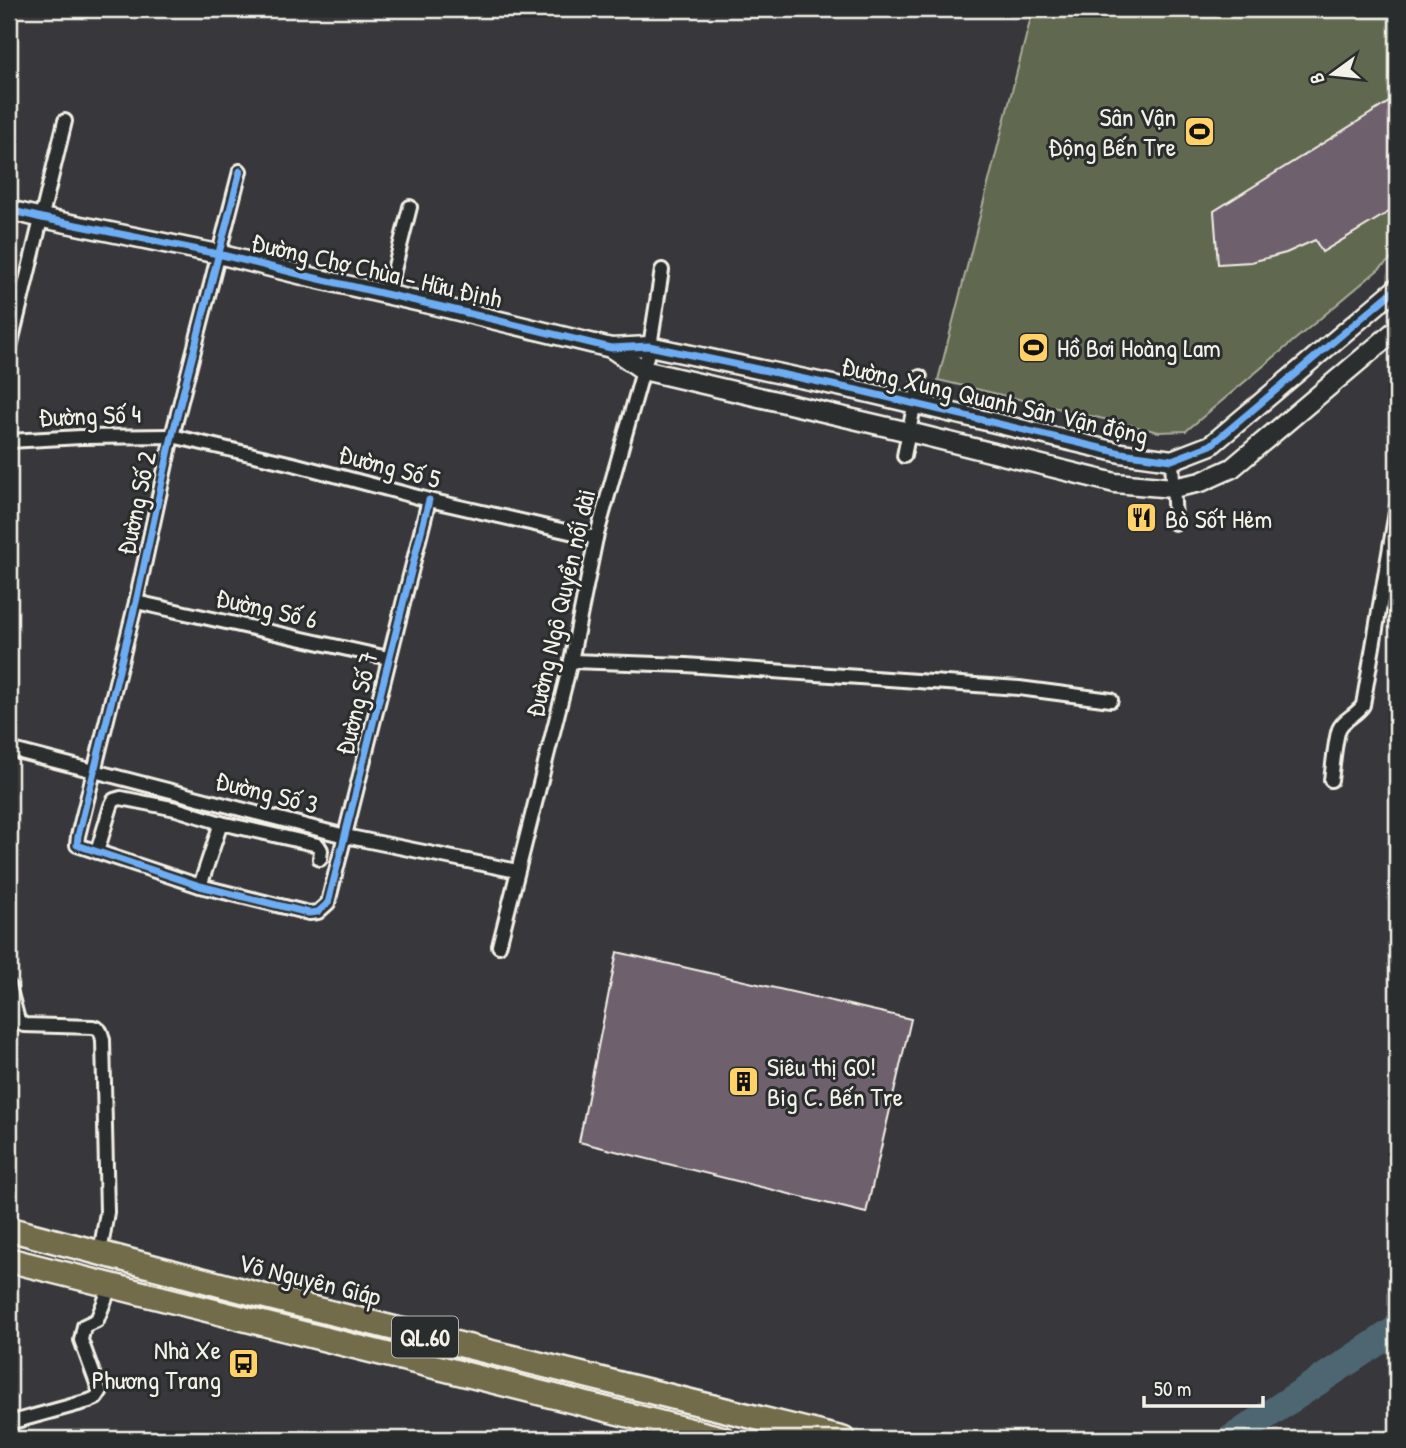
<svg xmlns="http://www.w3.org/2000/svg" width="1406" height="1448" viewBox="0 0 1406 1448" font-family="'Patrick Hand',sans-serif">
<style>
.green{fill:#606950;stroke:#aaad9c;stroke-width:2}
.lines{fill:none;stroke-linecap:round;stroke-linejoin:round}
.river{stroke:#4d6672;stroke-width:28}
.building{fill:#6e606d;stroke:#f4f1e8;stroke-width:2}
.street-casing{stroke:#f4f1e8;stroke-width:18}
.secondary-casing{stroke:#f4f1e8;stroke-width:23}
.highway-casing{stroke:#f4f1e8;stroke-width:28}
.street{stroke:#2a2d2e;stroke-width:12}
.secondary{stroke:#2a2d2e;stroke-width:18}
.highway{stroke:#726c4b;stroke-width:23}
.cycleway-casing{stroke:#2a2d2e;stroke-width:11}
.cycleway{stroke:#6dadf4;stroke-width:7}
.labels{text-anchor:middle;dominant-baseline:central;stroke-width:6;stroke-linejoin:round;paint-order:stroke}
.shield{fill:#2a2d2e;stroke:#b7b6b0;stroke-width:2}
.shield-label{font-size:24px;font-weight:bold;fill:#f4f1e8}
.poi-label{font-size:26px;fill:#f4f1e8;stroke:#2a2d2e;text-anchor:start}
.street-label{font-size:26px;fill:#f4f1e8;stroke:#2a2d2e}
</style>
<rect width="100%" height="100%" fill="#38373b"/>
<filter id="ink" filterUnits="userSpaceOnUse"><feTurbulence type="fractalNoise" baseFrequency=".0143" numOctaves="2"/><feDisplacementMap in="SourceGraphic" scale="14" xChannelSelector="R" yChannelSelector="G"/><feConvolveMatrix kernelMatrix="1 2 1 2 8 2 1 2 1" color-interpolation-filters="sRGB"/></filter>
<g filter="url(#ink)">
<polygon class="green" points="1033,9 1397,9 1397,254 1186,431 1159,432 938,380"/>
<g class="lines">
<polyline class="river" points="1231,1439 1397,1329"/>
</g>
<g class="building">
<polygon points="1397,97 1397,207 1322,252 1315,240 1286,253 1251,262 1218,264 1214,211"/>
<polygon points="617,952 911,1019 866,1213 579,1142"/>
</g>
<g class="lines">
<defs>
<g id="street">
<polyline points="240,171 172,436 136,602 78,836 77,845 200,886 309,913 318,912 328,903 429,500"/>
<polyline points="388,294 410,207"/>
<polyline points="9,351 65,121"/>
<polyline points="9,441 81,437 172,436 293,464 429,500 596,538"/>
<polyline points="904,456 920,377"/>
<polyline points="1172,460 1175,523"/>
<polyline points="136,602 388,658"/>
<polyline points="571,661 686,665 1019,688 1111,700"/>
<polyline points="9,749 345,836 517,871"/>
<path d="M1331,780c2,-13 4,-40 8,-51 4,-10 18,-14 24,-24l34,-199"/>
<polyline points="221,823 318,845 321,850 320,859"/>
<polyline points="97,852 111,806 114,800 121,798 176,809 221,823 200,886"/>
<polyline points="499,946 571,661 596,538 650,346 662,270"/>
<path d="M9,986l9,34 6,5 69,2c8,2 8,5 10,13l4,172 -7,41"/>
<polyline points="9,1423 89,1401 96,1398 100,1392 81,1340 84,1326 97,1320 111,1285"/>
</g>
<g id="secondary">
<polyline points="9,210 42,218 218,254 315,278 438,306 611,348 649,346 861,391 1121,453 1172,460 1211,445 1397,288"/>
<polyline points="611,348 643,370 909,432 1115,483 1173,488 1201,482 1232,468 1397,329"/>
</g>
<g id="highway">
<polyline points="9,1229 271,1298 843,1439"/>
<polyline points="9,1260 724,1439"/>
</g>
</defs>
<use href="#street" class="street-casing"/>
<use href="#secondary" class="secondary-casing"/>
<use href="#highway" class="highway-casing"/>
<use href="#street" class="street"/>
<use href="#secondary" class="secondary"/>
<use href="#highway" class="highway"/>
<defs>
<g id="cycleway">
<polyline points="240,171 172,436 136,602 78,836 77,845 200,886 309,913 318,912 328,903 429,500"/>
<polyline points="9,210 42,218 218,254 315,278 438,306 611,348 649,346 861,391 1121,453 1172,460 1211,445 1397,288"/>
</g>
</defs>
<use href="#cycleway" class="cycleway-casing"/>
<use href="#cycleway" class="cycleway"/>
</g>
</g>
<defs>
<symbol id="stadium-square" viewBox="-11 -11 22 22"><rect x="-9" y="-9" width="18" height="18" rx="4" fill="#ffd166" stroke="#2a2d2e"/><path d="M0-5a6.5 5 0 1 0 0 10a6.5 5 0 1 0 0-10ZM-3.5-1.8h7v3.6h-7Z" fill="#111"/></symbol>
<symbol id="restaurant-square" viewBox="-11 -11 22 22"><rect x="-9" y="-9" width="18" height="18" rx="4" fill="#ffd166" stroke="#2a2d2e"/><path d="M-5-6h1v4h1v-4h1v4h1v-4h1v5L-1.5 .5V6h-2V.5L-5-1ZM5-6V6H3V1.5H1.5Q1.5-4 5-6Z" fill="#111"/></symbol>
<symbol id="building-square" viewBox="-11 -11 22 22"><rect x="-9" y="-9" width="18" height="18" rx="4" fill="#ffd166" stroke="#2a2d2e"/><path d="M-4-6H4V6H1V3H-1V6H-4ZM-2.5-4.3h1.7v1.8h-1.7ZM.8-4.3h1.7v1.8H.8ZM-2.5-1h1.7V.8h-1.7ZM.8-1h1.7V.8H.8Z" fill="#111"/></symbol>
<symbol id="bus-square" viewBox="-11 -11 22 22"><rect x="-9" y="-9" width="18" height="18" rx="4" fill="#ffd166" stroke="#2a2d2e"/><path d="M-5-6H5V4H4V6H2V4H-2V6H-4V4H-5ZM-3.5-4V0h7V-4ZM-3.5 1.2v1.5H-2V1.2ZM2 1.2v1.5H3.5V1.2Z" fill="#111"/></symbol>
</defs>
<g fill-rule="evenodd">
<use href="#stadium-square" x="1182" y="114" width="35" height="35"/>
<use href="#stadium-square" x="1016" y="330" width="35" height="35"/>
<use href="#restaurant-square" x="1124" y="500" width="35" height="35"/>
<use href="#building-square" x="726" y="1064" width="35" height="35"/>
<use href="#bus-square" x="226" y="1346" width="35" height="35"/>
</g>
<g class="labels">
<rect class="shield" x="392" y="1316.5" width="66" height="41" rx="5"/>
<g class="shield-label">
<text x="425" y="1337">QL.60</text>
</g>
<g class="poi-label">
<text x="1176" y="116" text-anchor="end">Sân Vận<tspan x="1176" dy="30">Động Bến Tre</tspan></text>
<text x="1057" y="347">Hồ Bơi Hoàng Lam</text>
<text x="1165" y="518">Bò Sốt Hẻm</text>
<text x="767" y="1066">Siêu thị GO!<tspan x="767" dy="30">Big C. Bến Tre</tspan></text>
<text x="221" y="1349" text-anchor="end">Nhà Xe<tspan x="221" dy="30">Phương Trang</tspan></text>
</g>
<g class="street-label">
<text transform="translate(377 270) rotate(13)">Đường Chợ Chùa - Hữu Định</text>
<text transform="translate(995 400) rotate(13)">Đường Xung Quanh Sân Vận động</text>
<text transform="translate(90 415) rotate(-2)">Đường Số 4</text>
<text transform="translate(390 466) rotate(15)">Đường Số 5</text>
<text transform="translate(136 503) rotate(-78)">Đường Số 2</text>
<text transform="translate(560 603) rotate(-77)">Đường Ngô Quyền nối dài</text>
<text transform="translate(267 608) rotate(13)">Đường Số 6</text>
<text transform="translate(356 703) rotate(-76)">Đường Số 7</text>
<text transform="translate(267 792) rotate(14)">Đường Số 3</text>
<text transform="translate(310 1279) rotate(14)">Võ Nguyên Giáp</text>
</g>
</g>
<rect width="1406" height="1448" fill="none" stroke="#2a2d2e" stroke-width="35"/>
<rect x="18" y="18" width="1371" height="1413" fill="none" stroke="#f4f1e8" stroke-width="2.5" filter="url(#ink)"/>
<g transform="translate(1333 74) rotate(255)" stroke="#2a2d2e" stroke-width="5" paint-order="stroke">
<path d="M0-5L12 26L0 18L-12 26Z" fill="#f4f1e8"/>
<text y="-10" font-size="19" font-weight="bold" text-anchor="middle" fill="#f4f1e8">B</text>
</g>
<path d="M1144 1396v10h119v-10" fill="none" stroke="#f4f1e8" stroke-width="3.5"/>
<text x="1154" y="1396" font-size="21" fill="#f4f1e8" stroke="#2a2d2e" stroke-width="5" paint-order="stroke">50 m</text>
</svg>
